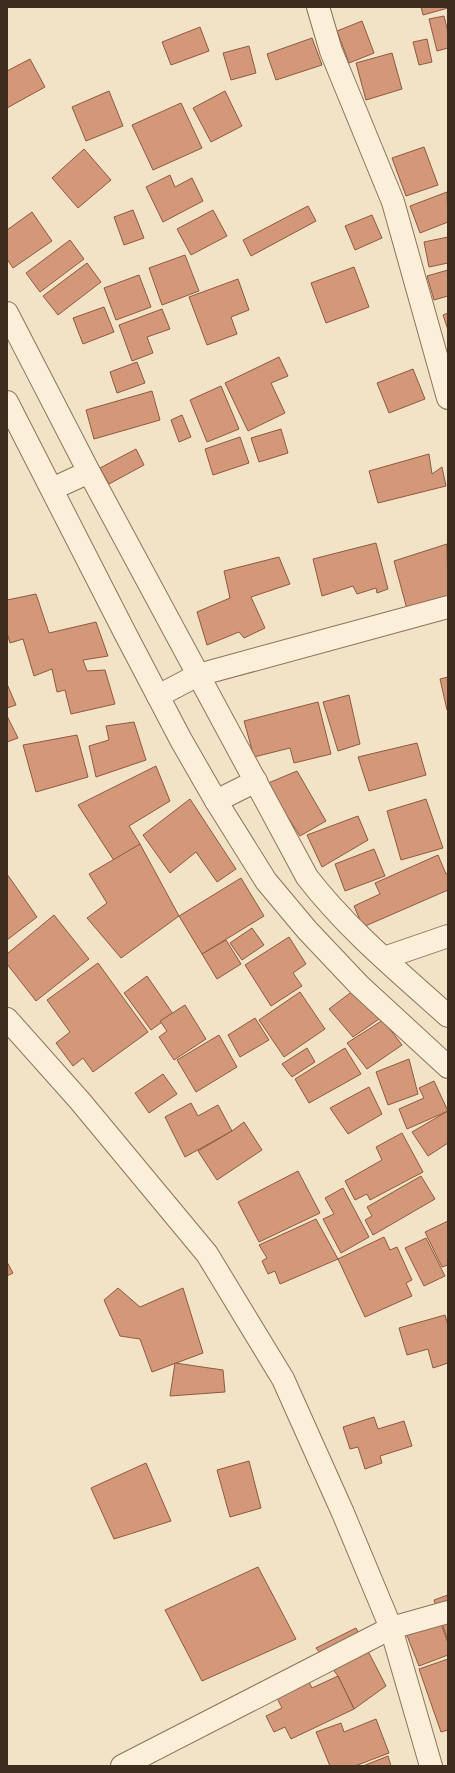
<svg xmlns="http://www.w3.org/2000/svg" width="455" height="1773" viewBox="0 0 455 1773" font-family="'Times New Roman',serif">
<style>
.building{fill:#d29879;stroke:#90593e}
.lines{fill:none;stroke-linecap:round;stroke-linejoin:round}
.minor-casing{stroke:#8f725a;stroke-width:24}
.minor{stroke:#fbefda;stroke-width:22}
</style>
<rect width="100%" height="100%" fill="#f2e2c6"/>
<g class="building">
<polygon points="421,7 448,7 448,8 423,15"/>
<polygon points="444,16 448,32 448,48 437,51 429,19"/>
<polygon points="362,21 374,53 349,63 337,31"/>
<polygon points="200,27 209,51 171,65 162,42"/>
<polygon points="312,38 322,65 276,80 267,54"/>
<polygon points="427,39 432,62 419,65 413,42"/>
<polygon points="249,46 256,73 231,80 223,53"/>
<polygon points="392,53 402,89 366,100 356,63"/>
<polygon points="30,59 45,87 7,108 7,71"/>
<polygon points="109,91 123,126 86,141 72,107"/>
<polygon points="225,91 242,126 211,142 193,108"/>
<polygon points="181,103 202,148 153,170 132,125"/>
<polygon points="424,147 438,185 406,196 392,158"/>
<polygon points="84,149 111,180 78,208 52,178"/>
<polygon points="170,175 175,187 192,178 203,201 163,222 146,187"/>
<polygon points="447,192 448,222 420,233 410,206"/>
<polygon points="308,206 316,221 251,256 243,240"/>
<polygon points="133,210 144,238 124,245 114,217"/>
<polygon points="213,210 227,236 191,255 177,229"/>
<polygon points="32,212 52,241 13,268 7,259 7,230"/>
<polygon points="372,215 382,238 355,250 345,226"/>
<polygon points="448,237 448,263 429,267 424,242"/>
<polygon points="70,240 84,259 40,292 26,273"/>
<polygon points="185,255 199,291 162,305 149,268"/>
<polygon points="87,263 101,282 58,315 43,296"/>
<polygon points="354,267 369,307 326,323 311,283"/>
<polygon points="448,270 448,296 434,300 427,276"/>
<polygon points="139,275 151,307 116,320 104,288"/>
<polygon points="238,279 249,310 231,317 237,334 207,345 189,297"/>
<polygon points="104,307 114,332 83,344 73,318"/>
<polygon points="162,309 170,329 147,337 153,353 132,361 119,325"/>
<polygon points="448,313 448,330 443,315"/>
<polygon points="279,357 288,376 271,383 285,413 248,431 225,383"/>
<polygon points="137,362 145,383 117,393 110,372"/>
<polygon points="413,369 425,399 389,413 377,383"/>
<polygon points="221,386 239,429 207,442 190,400"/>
<polygon points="152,391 160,420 94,439 86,410"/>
<polygon points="182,415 191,437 179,442 171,420"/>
<polygon points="281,429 288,453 259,462 251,438"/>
<polygon points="240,437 249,463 213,475 205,449"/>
<polygon points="136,449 144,465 109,484 100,468"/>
<polygon points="429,454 432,474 442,467 446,486 378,503 369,471"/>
<polygon points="376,543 388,589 377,593 376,588 357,594 353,586 322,596 313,559"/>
<polygon points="447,544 448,597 407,609 394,561"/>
<polygon points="279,557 290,584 251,597 265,628 244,638 239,632 207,645 197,612 230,598 224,571"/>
<polygon points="36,594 49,633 96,622 108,656 83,660 87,671 105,670 115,704 71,714 65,690 57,692 52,669 34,676 23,639 10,643 7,633 7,600"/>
<polygon points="448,677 448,709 447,710 440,679"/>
<polygon points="7,684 16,705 7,708"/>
<polygon points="349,695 360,744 338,751 323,702"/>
<polygon points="318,702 331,754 294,763 290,748 254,757 244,721"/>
<polygon points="7,716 18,738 7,742"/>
<polygon points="134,722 146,760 96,777 89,746 109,740 106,726"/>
<polygon points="77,735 88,777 36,792 23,745"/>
<polygon points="417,743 426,775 369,791 358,757"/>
<polygon points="156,766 170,801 129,826 140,844 115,862 78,805"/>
<polygon points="297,771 326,821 300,836 266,784"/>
<polygon points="190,799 236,869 217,882 196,852 170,873 143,835"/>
<polygon points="426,799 443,848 401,860 387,811"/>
<polygon points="358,816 368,840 322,867 307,835"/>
<polygon points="140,844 179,916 121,958 87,918 107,903 89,874"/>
<polygon points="374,849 385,876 345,891 335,864"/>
<polygon points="438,855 446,874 448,873 448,890 363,927 354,906 380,894 375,883"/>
<polygon points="7,874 37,917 7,940"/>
<polygon points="241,878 264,916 202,954 179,916"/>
<polygon points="54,915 89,959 36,1001 7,964 7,954"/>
<polygon points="252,928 264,945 242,960 230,943"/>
<polygon points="289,937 306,964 293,973 302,986 271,1006 245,965"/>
<polygon points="226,940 241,964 217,979 202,954"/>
<polygon points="98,963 148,1032 93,1072 83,1058 73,1066 56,1043 70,1032 47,1000"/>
<polygon points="147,976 173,1014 151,1030 124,993"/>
<polygon points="358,987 382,1017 353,1037 329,1009"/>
<polygon points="300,992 325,1029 284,1057 259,1020"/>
<polygon points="185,1005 206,1039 174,1060 159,1037 167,1031 160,1021"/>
<polygon points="255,1018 269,1040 240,1057 228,1035"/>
<polygon points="383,1020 402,1045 367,1069 347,1043"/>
<polygon points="219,1035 237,1067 196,1092 177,1060"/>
<polygon points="307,1048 315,1062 292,1077 282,1064"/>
<polygon points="345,1048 361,1074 309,1103 295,1079"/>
<polygon points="409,1059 418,1094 388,1105 376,1072"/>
<polygon points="163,1074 177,1094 149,1113 135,1093"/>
<polygon points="434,1081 448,1111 407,1129 399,1109 424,1098 419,1088"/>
<polygon points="369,1087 382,1114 348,1134 330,1108"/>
<polygon points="191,1103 198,1116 218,1105 232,1131 185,1157 165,1117"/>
<polygon points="448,1111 448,1143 428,1156 412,1132"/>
<polygon points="244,1122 262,1150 217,1180 198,1151 232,1131"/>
<polygon points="402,1133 423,1172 370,1200 367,1194 355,1200 345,1181 382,1160 376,1147"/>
<polygon points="298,1171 320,1213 259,1242 238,1202"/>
<polygon points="421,1176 435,1199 373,1235 365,1220 372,1216 367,1207"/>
<polygon points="343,1188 369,1237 341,1253 323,1219 334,1214 325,1198"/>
<polygon points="316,1219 338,1259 280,1284 275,1271 268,1274 262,1261 267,1258 259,1245"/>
<polygon points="448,1221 448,1265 442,1267 425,1232"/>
<polygon points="384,1237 390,1250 397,1247 412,1280 406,1283 412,1296 365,1317 338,1259"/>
<polygon points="426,1238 445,1276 424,1286 405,1248"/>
<polygon points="7,1262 13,1273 7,1276"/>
<polygon points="118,1288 140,1307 183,1288 203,1353 152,1372 140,1339 120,1336 104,1300"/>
<polygon points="445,1315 448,1325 448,1363 433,1368 428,1349 407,1355 399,1328"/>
<polygon points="175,1363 223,1370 225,1392 170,1396"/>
<polygon points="374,1417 378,1429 404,1421 412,1446 380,1456 382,1463 365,1469 358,1447 350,1449 343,1427"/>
<polygon points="249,1461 261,1508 230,1517 217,1470"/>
<polygon points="146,1463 171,1521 114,1539 91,1488"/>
<polygon points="258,1567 296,1639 202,1681 165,1610"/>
<polygon points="448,1595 448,1641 434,1600"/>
<polygon points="438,1616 448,1643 448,1655 419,1666 404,1628"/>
<polygon points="356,1628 386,1686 354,1709 338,1676 316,1648"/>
<polygon points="448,1659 448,1730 441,1732 419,1669"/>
<polygon points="338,1676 354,1709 291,1739 285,1727 274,1732 266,1716 282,1708 275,1694 307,1678 312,1688"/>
<polygon points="376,1719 389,1753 355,1766 330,1766 316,1732 341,1723 344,1732"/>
<polygon points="388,1756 391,1766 363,1766"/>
</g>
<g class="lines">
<defs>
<g id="minor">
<polyline points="318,7 331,51 393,202 448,398"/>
<path d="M7,313l82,159 218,405c41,53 91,94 141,139"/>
<polyline points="7,402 125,633 181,740 216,801 266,881 307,930 359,985 448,1067"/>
<polyline points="52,489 89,472"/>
<polyline points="158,696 198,675 448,607"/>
<polyline points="216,801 256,781"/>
<polyline points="384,958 448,936"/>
<polyline points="7,1019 80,1101 207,1254 283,1379 343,1513 391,1628 431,1766"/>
<polyline points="122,1766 391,1628 448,1612"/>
</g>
</defs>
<use href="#minor" class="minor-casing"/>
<use href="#minor" class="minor"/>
</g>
<rect width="455" height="1773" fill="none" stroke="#3e2c1f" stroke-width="16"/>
</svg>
